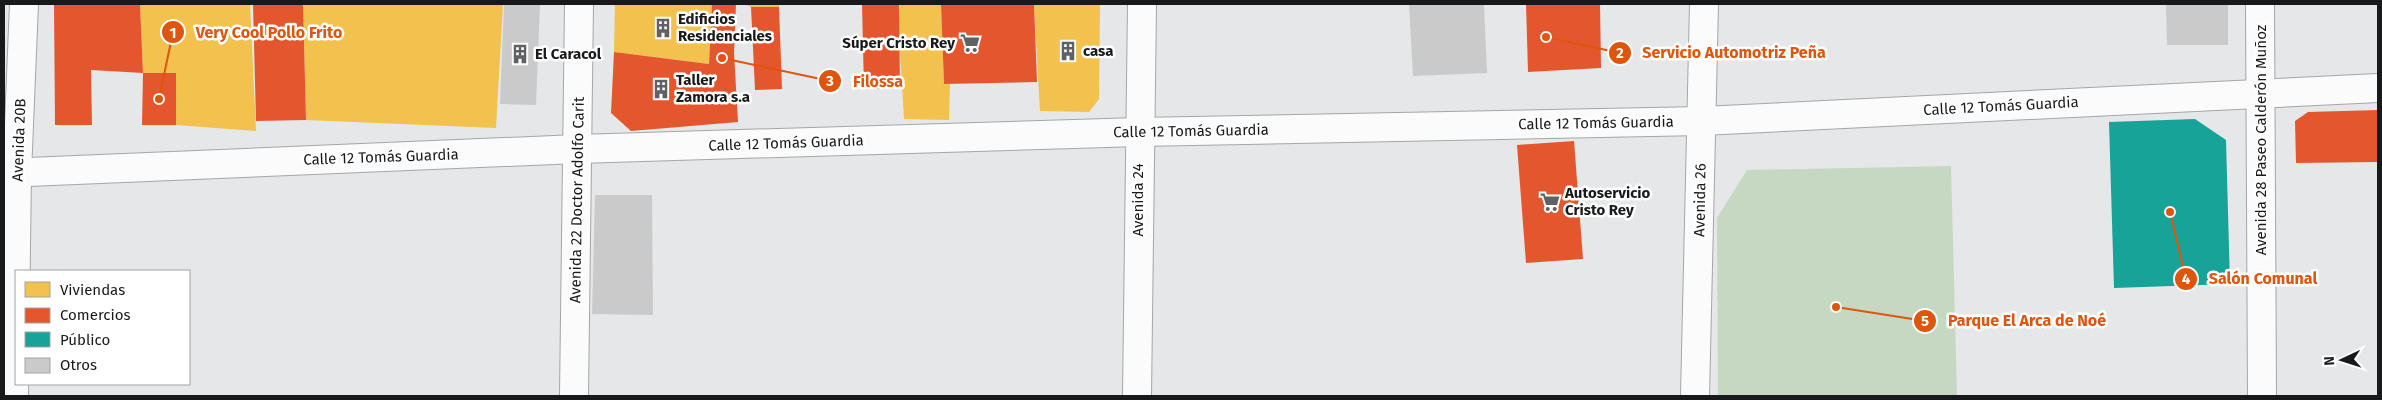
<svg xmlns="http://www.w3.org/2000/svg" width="2382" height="400" viewBox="0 0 2382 400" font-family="'Fira Sans',sans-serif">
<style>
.green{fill:#c7d8c2}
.homes{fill:#f2c14e}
.shops{fill:#e4572e}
.public{fill:#17a398}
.building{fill:#cacacb}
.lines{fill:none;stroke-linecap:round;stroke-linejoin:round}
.street-casing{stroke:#a4a6a7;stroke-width:30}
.secondary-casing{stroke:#a4a6a7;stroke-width:30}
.street{stroke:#fbfbfc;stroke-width:28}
.secondary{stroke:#fbfbfc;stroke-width:28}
.labels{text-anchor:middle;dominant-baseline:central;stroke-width:5;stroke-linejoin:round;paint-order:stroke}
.poi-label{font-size:15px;font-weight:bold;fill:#18191a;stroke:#fff;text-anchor:start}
.street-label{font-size:15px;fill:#18191a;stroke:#fff}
.leader{fill:none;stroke:#de560d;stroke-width:2}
.callout-dot{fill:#de560d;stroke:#fff;stroke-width:2}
.mark-label{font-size:15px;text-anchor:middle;font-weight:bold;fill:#fff}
.callout-label{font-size:16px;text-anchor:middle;font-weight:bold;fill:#de560d;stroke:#fff;stroke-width:5;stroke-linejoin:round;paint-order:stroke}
</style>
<rect width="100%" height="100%" fill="#e5e7e8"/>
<polygon class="green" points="1951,166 1957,396 1718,396 1717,218 1747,170"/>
<g class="homes">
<polygon points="140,4 250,4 256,131 176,125 176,73 143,73"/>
<polygon points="303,4 503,4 496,128 306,120"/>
<polygon points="615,4 712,4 709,64 614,52"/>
<polygon points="743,4 779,4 779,7 751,7"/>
<polygon points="900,4 941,4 944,84 950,84 949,120 904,119 899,35"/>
<polygon points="1034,4 1100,4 1099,99 1089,112 1040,111"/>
</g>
<g class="shops">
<polygon points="54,4 140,4 143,73 91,70 92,125 55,125"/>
<polygon points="253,4 303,4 306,120 256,121"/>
<polygon points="712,4 736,4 734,53 738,122 631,131 611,113 614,52 709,64"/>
<polygon points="862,4 899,4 900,88 864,89"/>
<polygon points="941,4 1034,4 1037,82 944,84"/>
<polygon points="1526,4 1600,4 1601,68 1528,72"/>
<polygon points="751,7 779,7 782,89 755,90"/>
<polygon points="143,73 176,73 176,125 142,125"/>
<polygon points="2378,110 2378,162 2296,163 2295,121 2308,112"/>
<polygon points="1574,141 1583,259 1526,263 1517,145"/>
</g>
<polygon class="public" points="2195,119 2226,140 2230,284 2114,288 2109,122"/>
<g class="building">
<polygon points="504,4 540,4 536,105 500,104"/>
<polygon points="1409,4 1484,4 1487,73 1413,76"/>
<polygon points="2166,4 2228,4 2228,45 2167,45"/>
<polygon points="595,195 652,195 653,315 592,314"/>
</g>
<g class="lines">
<defs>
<g id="street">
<polyline points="2260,4 2262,396"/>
<polyline points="14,396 17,173 24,4"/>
<polyline points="574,396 579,4"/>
<polyline points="1137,396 1142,4"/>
<polyline points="1695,396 1704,4"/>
</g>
<polyline id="secondary" points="4,173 578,149 1139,132 1702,121 2378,88"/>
</defs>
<use href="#street" class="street-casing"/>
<use href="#secondary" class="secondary-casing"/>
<use href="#street" class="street"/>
<use href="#secondary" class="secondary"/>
</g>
<defs>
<symbol id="building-bare" viewBox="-9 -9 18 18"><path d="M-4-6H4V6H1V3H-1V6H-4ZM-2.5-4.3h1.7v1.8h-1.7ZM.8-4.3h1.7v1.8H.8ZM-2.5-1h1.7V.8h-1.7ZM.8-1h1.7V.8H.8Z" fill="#606162" stroke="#fff" stroke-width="2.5" paint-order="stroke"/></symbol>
<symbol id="supermarket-bare" viewBox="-9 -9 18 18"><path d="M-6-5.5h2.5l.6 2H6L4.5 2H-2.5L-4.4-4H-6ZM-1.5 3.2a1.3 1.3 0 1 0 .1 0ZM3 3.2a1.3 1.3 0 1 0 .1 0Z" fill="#606162" stroke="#fff" stroke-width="2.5" paint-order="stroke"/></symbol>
</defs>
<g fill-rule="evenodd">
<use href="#building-bare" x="649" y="14" width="28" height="28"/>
<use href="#supermarket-bare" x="956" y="29" width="28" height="28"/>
<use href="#building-bare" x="1054" y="37" width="28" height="28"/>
<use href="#building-bare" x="506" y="40" width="28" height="28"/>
<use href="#building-bare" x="647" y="75" width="28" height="28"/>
<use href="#supermarket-bare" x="1536" y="188" width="28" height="28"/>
</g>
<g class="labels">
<g class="poi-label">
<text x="678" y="19">Edificios<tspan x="678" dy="17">Residenciales</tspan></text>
<text x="955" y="43" text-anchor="end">Súper Cristo Rey</text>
<text x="1083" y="51">casa</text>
<text x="535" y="54">El Caracol</text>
<text x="676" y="80">Taller<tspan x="676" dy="17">Zamora s.a</tspan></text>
<text x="1565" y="193">Autoservicio<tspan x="1565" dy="17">Cristo Rey</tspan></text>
</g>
<g class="street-label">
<text transform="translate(2001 106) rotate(-3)">Calle 12 Tomás Guardia</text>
<text transform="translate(1596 123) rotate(-1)">Calle 12 Tomás Guardia</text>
<text transform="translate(1191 131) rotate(-1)">Calle 12 Tomás Guardia</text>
<text transform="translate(19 140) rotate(-88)">Avenida 20B</text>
<text transform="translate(2261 140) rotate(-90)">Avenida 28 Paseo Calderón Muñoz</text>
<text transform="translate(786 143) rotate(-2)">Calle 12 Tomás Guardia</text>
<text transform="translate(381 157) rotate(-2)">Calle 12 Tomás Guardia</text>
<text transform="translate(577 200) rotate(-89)">Avenida 22 Doctor Adolfo Carit</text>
<text transform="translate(1138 200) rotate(-90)">Avenida 24</text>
<text transform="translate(1700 200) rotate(-89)">Avenida 26</text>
</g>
</g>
<path class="leader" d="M159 99L173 32M1546 37L1620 53M722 58L830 81M2170 212L2186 279M1836 307L1925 321"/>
<g class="callout-dot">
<circle cx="159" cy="99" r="5"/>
<circle cx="1546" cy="37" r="5"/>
<circle cx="722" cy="58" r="5"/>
<circle cx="2170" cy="212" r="5"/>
<circle cx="1836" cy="307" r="5"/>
<circle cx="173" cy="32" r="12"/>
<circle cx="1620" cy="53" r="12"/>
<circle cx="830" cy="81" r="12"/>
<circle cx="2186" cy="279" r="12"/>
<circle cx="1925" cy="321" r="12"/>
</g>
<g class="mark-label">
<text x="173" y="38">1</text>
<text x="1620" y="58">2</text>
<text x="830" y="86">3</text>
<text x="2186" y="284">4</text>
<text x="1925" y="326">5</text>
</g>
<g class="callout-label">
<text x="269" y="38">Very Cool Pollo Frito</text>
<text x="1734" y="58">Servicio Automotriz Peña</text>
<text x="878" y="87">Filossa</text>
<text x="2263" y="284">Salón Comunal</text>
<text x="2027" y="326">Parque El Arca de Noé</text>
</g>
<rect width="2382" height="400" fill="none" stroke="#18191a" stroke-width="10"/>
<rect x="15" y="270" width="175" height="115" fill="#ffffff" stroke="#a3a3a3"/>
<rect x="25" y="282" width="25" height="15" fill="#f2c14e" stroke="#a3a3a3"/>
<text x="60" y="295" font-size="15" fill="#18191a">Viviendas</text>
<rect x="25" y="308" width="25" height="15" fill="#e4572e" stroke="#a3a3a3"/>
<text x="60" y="320" font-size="15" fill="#18191a">Comercios</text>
<rect x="25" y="332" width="25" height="15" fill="#17a398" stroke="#a3a3a3"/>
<text x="60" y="345" font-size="15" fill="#18191a">Público</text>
<rect x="25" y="358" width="25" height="15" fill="#cacacb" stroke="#a3a3a3"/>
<text x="60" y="370" font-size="15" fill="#18191a">Otros</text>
<g transform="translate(2342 360) rotate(266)" stroke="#ffffff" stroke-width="4" paint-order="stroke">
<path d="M0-4L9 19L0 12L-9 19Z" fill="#18191a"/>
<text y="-8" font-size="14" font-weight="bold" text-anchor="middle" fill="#18191a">N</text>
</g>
</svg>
